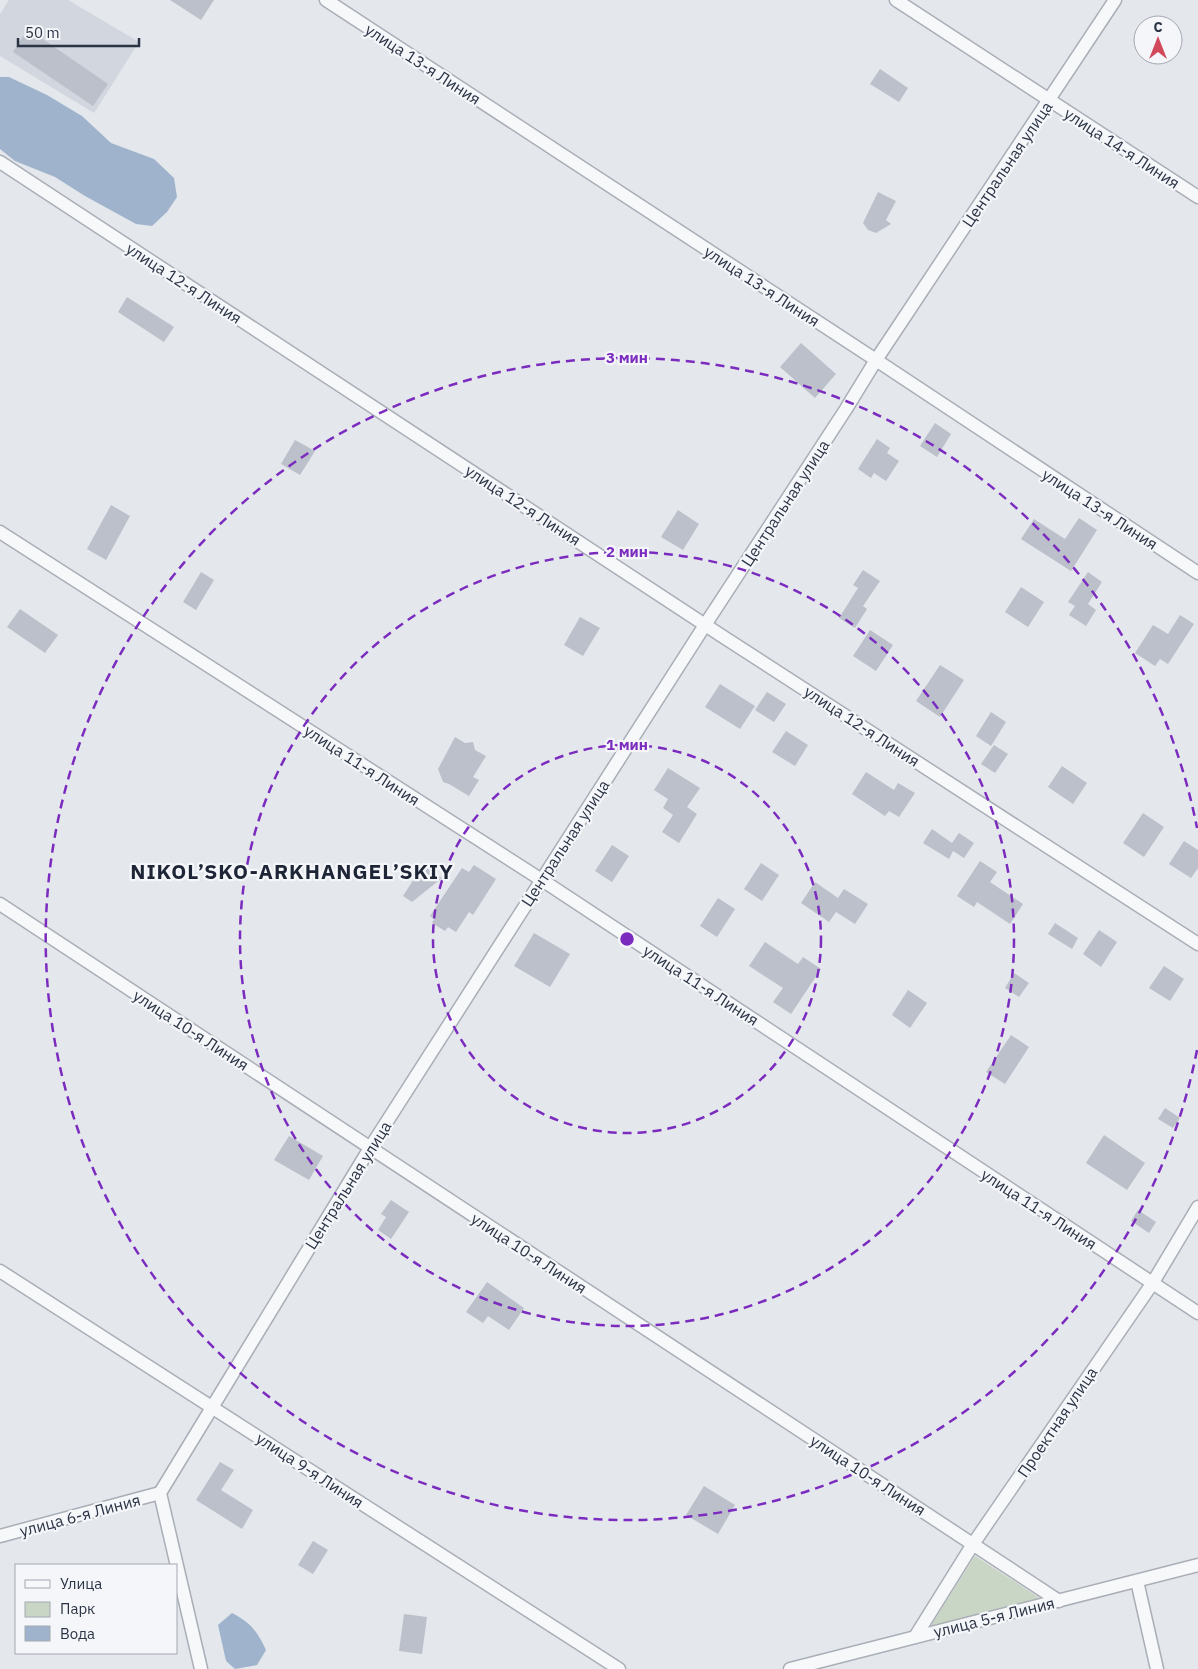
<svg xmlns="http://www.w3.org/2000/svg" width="1198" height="1669" viewBox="0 0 1198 1669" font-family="'IBM Plex Sans',sans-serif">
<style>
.built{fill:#d2d6de}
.green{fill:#c9d6c5}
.water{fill:#9fb4cc}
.building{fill:#bbc0ca}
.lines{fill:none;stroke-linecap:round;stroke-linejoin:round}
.street-casing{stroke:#a9aeb7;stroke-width:15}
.street{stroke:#f7f8fa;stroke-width:12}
.ring{fill:none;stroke:#7b2cbf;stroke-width:2.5;stroke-dasharray:9 6}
.labels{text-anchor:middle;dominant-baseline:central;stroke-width:4.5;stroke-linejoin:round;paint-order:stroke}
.street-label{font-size:16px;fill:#2b3445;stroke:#f4f6f9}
.district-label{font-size:21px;font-weight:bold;letter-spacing:1px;fill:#1d2536;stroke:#f4f6f9}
.centre{fill:#7b2cbf;stroke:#f4f6f9;stroke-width:2.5}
.ring-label{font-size:15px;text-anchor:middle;font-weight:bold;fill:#7b2cbf;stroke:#f4f6f9;stroke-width:4.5;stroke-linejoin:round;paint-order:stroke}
</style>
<rect width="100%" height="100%" fill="#e4e7ec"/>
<polygon class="built" points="9,0 68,0 139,42 94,113 0,56 0,14"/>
<polygon class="green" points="975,1556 1043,1600 930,1627"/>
<g class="water">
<polygon points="0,77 9,77 47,95 82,116 111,143 154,159 174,178 177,197 167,212 152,226 136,224 85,196 55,177 15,161 0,149"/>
<path d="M232,1613c19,10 25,18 34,37l-9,15 -22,4 -9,-8 -8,-36z"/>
</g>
<g class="building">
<polygon points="170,0 214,0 201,20"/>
<polygon points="28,29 108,84 93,106 13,52"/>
<polygon points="880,69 908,88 899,102 870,84"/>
<polygon points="878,192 896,201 886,220 891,224 876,233 868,230 863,223"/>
<polygon points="127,297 174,327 164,342 118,312"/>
<polygon points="801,343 836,374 815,398 780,367"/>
<polygon points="935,423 951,434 937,457 920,446"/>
<polygon points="877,439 890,448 887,453 899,461 886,481 874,473 871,478 858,469"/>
<polygon points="295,440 315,451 300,475 281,464"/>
<polygon points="111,505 130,516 106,560 87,549"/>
<polygon points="678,510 699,524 683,550 661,537"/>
<polygon points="1079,518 1097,530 1071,571 1021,539 1034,519 1065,539"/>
<polygon points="863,570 880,581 863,606 867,609 855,628 839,618 858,588 853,585"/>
<polygon points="201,572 214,580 196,610 183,602"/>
<polygon points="1088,572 1102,582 1088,604 1096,610 1086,626 1069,615 1075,606 1068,602"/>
<polygon points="1021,587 1044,602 1028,627 1005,612"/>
<polygon points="20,609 58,635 45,653 7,627"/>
<polygon points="1180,615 1194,624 1168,664 1160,659 1155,666 1135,653 1153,625 1168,634"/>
<polygon points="580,617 600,628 583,656 564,645"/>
<polygon points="870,630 893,645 876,671 853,656"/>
<polygon points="940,665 964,680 940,717 916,701"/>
<polygon points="720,684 755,706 740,729 705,707"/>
<polygon points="767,692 786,704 774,722 755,710"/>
<polygon points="991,712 1006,722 991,746 976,736"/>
<polygon points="786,731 808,745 795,766 772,752"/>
<polygon points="455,737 465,743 473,742 475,750 486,756 473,777 479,780 469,796 449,784 443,782 438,769"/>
<polygon points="994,745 1008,754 995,773 981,764"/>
<polygon points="1062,766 1087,783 1073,804 1048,787"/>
<polygon points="668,768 700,788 687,807 697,814 679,843 662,832 673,815 663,808 668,799 654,790"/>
<polygon points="866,772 894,790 898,783 915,793 899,817 889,811 885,816 852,794"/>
<polygon points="1143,813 1164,827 1144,857 1123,843"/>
<polygon points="932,829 952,843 959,833 974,843 964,858 953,851 949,859 923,843"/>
<polygon points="1184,841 1198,850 1198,868 1191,878 1169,864"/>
<polygon points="612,845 629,856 612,882 595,871"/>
<polygon points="980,861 997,872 990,882 1023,904 1010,924 977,902 974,907 957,896"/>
<polygon points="761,863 779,875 762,901 744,889"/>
<polygon points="423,865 442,878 412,902 403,896"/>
<polygon points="474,865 496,879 473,915 469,912 456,932 448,927 445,931 432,923 434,919 430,916 462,868 469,872"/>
<polygon points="815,882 838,898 844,889 868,904 855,924 836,912 829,922 801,903"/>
<polygon points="718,898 735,909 717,937 700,926"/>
<polygon points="1055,923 1078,938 1072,949 1048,934"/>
<polygon points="1099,930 1117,942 1101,967 1083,954"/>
<polygon points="534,933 570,954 550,987 514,966"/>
<polygon points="765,942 798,964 803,957 821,969 791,1014 773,1002 783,988 749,966"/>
<polygon points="1164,966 1184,979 1170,1001 1149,988"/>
<polygon points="1014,973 1029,983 1019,997 1005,988"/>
<polygon points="908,990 927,1003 910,1028 892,1015"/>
<polygon points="1011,1035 1029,1047 1005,1084 986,1072"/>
<polygon points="1165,1108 1180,1118 1173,1128 1158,1119"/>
<polygon points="1104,1135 1145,1163 1127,1190 1086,1163"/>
<polygon points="289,1136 323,1156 309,1180 274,1160"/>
<polygon points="391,1200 409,1212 391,1239 378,1230 386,1217 381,1214"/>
<polygon points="1138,1210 1156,1222 1149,1233 1131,1221"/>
<polygon points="487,1282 524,1308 509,1330 488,1316 483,1323 466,1312"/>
<polygon points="220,1462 234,1470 221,1490 253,1510 242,1529 196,1500"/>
<polygon points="704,1486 735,1505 718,1534 686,1515"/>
<polygon points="313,1541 328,1550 313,1574 298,1565"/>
<polygon points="404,1614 427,1617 422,1654 399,1651"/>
</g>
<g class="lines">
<defs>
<g id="street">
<polyline points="326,0 876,360 1198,573"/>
<polyline points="896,0 1198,197"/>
<polyline points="0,162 722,636 1198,944"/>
<polyline points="0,532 548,884 1198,1313"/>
<polyline points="0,904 1059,1601"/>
<polyline points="0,1271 619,1669"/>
<polyline points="0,1536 160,1493"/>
<polyline points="1137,1581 1157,1669"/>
<polyline points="915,1637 973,1544 1152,1284 1198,1207"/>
<polyline points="201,1669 160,1493 370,1148 705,625 846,409 876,360 1115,0"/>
<polyline points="790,1669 1198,1565"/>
</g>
</defs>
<use href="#street" class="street-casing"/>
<use href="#street" class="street"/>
</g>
<g class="ring">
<circle cx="627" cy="939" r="194"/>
<circle cx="627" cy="939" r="387"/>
<path d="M1197 1050A581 581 0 1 1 1197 828"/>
</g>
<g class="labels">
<g class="street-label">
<text transform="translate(423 64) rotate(33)">улица 13-я Линия</text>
<text transform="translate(1122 148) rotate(33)">улица 14-я Линия</text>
<text transform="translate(1007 164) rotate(-56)">Центральная улица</text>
<text transform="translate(184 283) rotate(33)">улица 12-я Линия</text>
<text transform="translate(762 286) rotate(33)">улица 13-я Линия</text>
<text transform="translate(785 503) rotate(-57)">Центральная улица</text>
<text transform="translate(523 505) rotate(33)">улица 12-я Линия</text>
<text transform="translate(1100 509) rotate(33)">улица 13-я Линия</text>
<text transform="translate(862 726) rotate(33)">улица 12-я Линия</text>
<text transform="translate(362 765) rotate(33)">улица 11-я Линия</text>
<text transform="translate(565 843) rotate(-57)">Центральная улица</text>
<text transform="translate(701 985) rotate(33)">улица 11-я Линия</text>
<text transform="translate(191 1030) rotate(33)">улица 10-я Линия</text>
<text transform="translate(348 1185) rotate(-58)">Центральная улица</text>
<text transform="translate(1039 1209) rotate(33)">улица 11-я Линия</text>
<text transform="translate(529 1253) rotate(33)">улица 10-я Линия</text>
<text transform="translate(1057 1422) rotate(-56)">Проектная улица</text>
<text transform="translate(310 1470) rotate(33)">улица 9-я Линия</text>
<text transform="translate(868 1475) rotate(33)">улица 10-я Линия</text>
<text transform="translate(80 1515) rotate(-15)">улица 6-я Линия</text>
<text transform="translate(994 1617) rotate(-14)">улица 5-я Линия</text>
</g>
<g class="district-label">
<text x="292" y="871">NIKOL’SKO-ARKHANGEL’SKIY</text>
</g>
</g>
<circle cx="627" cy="939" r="8" class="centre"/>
<g class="ring-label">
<text x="627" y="363">3 мин</text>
<text x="627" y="557">2 мин</text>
<text x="627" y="750">1 мин</text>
</g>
<rect x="15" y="1564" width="162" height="90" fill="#f4f6f9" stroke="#a4a8b1"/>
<rect x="25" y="1580" width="25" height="8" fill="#f7f8fa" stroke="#a4a8b1"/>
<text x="60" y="1589" font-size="15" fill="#2b3445">Улица</text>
<rect x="25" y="1602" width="25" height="15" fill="#c9d6c5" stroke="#a4a8b1"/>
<text x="60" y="1614" font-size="15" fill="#2b3445">Парк</text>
<rect x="25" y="1626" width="25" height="15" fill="#9fb4cc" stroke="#a4a8b1"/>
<text x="60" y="1639" font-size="15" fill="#2b3445">Вода</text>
<g transform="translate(1158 40)"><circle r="24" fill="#f4f6f9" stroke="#a4a8b1"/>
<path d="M0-4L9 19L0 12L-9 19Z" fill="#d1495b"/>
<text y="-8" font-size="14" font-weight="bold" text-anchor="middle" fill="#2b3445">С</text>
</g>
<path d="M18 38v8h121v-8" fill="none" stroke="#2b3445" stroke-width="2.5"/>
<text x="25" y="38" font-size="15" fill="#2b3445" stroke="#f4f6f9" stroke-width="4" paint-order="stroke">50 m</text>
</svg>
